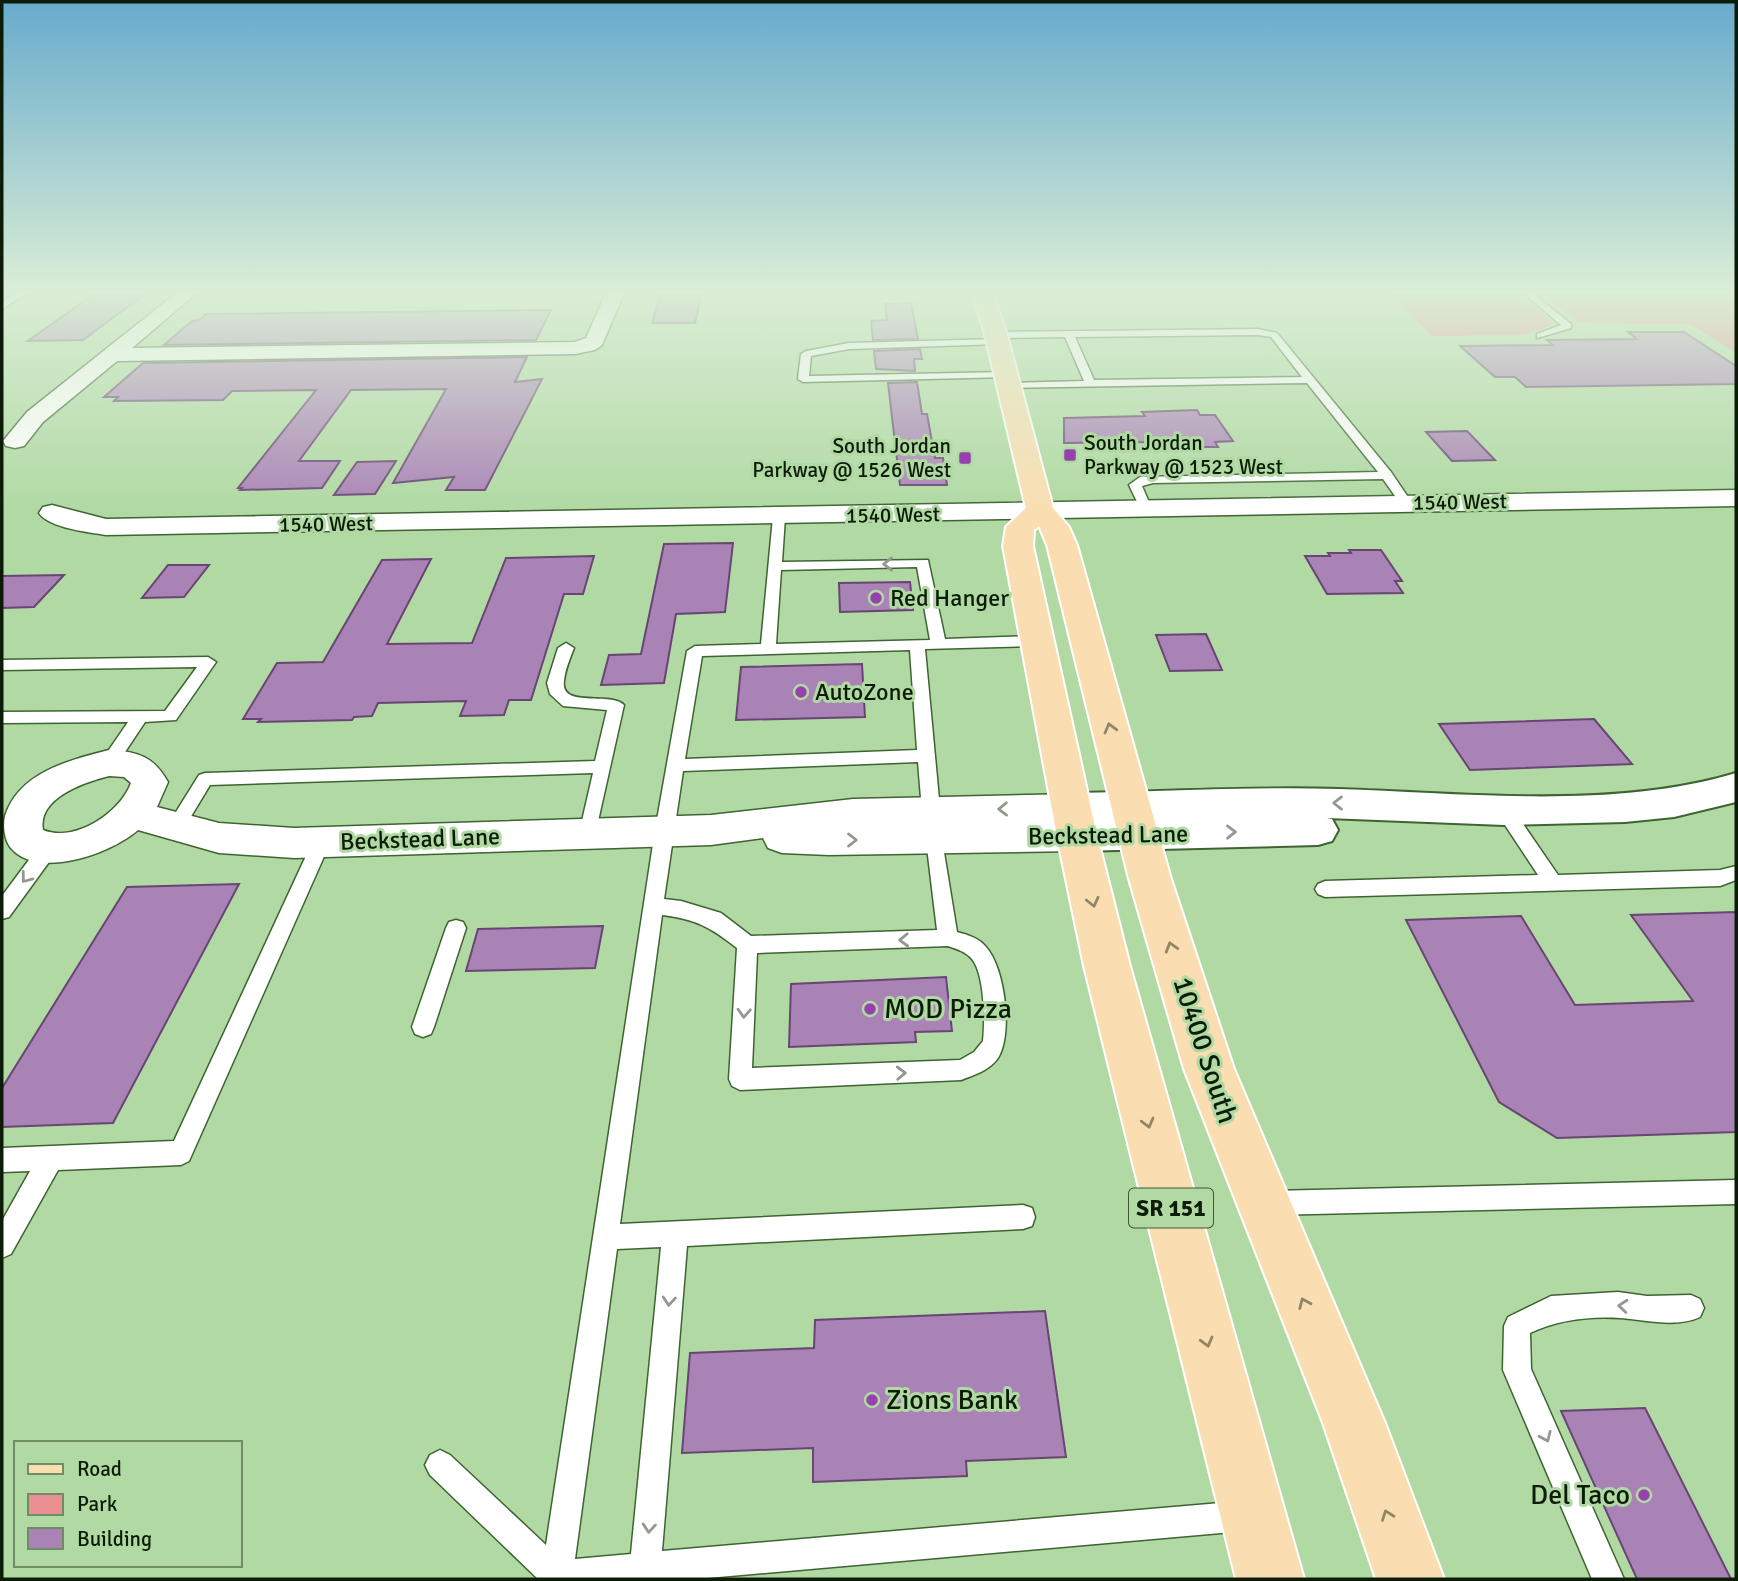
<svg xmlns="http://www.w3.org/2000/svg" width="1738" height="1581" viewBox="0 0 1738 1581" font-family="Signika,sans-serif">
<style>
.green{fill:#eb8f92}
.building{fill:#aa83b6;stroke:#694573;stroke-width:2}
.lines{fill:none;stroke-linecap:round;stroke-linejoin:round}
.service-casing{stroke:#3f6333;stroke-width:3}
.minor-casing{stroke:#3f6333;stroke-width:3}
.tertiary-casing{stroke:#3f6333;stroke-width:4}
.primary-casing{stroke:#fff;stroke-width:4}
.service{fill:#fff;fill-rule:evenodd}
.minor{fill:#fff;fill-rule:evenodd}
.tertiary{fill:#fff;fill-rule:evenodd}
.primary{fill:#fadeb2;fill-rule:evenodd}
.oneway{stroke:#929990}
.oneway2{stroke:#8f8766}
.poi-dot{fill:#9741ae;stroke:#b0d9a3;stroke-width:2.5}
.labels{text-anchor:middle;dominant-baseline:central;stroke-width:6;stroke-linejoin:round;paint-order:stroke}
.far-poi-label{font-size:21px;fill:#0d1c08;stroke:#b0d9a3;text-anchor:start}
.far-street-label{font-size:21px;fill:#0d1c08;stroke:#b0d9a3}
.shield{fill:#b0d9a3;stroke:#3e5536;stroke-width:2}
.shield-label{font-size:23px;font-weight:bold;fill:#0d1c08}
.poi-label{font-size:24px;fill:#0d1c08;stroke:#b0d9a3;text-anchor:start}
.street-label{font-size:24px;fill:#0d1c08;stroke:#b0d9a3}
.near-poi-label{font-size:28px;fill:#0d1c08;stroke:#b0d9a3;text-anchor:start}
.near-street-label{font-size:28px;fill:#0d1c08;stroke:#b0d9a3}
</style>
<rect width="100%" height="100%" fill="#b0d9a3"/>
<g class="green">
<polygon points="1387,291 1513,291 1556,324 1525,335 1432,336"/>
<polygon points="1537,291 1736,291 1736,353 1690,324 1580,323"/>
</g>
<g class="building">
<polygon points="98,291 149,291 83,340 28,341"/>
<polygon points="662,291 702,293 695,323 652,323"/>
<polygon points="911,303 918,339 873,340 871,321 887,320 885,304"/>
<polygon points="551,310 536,340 164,345 192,321 199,320 206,314"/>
<polygon points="1628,332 1684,332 1736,366 1736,384 1526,387 1515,377 1495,377 1460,346 1553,345 1547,340 1637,339"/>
<polygon points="920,349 922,359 914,359 915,371 876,369 874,351"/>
<polygon points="527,357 515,382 542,379 485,490 446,490 454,477 393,483 446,389 351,390 299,461 340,461 322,488 240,490 242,488 238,488 316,390 232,391 223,400 114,401 118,397 104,397 143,363"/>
<polygon points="917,382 922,414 927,414 935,458 943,458 947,485 900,485 888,383"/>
<polygon points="1197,410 1200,415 1215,415 1233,441 1215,442 1218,447 1161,447 1158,442 1064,443 1064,418 1145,416 1142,412"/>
<polygon points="1467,431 1495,460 1452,461 1426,432"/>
<polygon points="396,461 375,494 334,495 357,462"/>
<polygon points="733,543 725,612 676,614 664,683 601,685 609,655 641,654 664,544"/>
<polygon points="1349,550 1381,550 1402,581 1395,581 1403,593 1327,594 1305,556 1330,556 1328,553 1351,553"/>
<polygon points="594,556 583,594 564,594 531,700 509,700 504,715 460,716 466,701 378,703 372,716 354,717 352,720 258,722 261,719 243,719 277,663 323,662 382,560 431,559 387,644 472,643 506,558"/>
<polygon points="168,565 209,565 184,597 142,598"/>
<polygon points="64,575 34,607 2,608 2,576"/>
<polygon points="910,582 913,610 840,612 839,583"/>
<polygon points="1206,634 1222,670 1170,671 1156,635"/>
<polygon points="862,664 865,717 736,720 741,667"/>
<polygon points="1594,719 1632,764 1470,770 1439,724"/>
<polygon points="239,884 113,1123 2,1127 2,1088 127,887"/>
<polygon points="1736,912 1736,1132 1557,1138 1499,1102 1406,920 1521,916 1575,1005 1693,1001 1631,915"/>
<polygon points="603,926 595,968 466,971 478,929"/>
<polygon points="946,977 952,1031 915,1032 916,1042 789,1047 791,984"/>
<polygon points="1045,1311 1066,1457 966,1461 967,1476 813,1482 813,1448 682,1453 690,1353 814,1348 815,1320"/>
<polygon points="1645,1408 1731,1579 1637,1579 1561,1411"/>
</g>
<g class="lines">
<defs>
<g id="service">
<polygon points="20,291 30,291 2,309 2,302"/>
<polygon points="1521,291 1530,291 1571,324 1571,328 1537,338 1537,334 1561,325"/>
<path d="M1258,329l19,4 114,139 21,31 -2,3h-8l-19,-27 -230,4 -11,3 9,21 -6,4 -4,-1 -12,-25 11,-8 238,-5 -71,-89 -299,5 -4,-1v-4l80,-2 -19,-44 -69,1 -5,-3 5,-3zM1258,335l13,2 31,40 -208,3 -19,-43z"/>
<polygon points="997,339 1000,340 1000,344 849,349 811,356 809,376 1006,372 1010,373 1010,377 803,382 798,379 801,354 806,351 849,343"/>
<path d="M779,513l6,4 -3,45 146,-2 17,79 92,-3 7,5 -7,5 -112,3 15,161 -3,5h-12l-3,-5 -4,-48 -235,9 -19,128 17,2 40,12 30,23 186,-6 -11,-91 3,-5h12l16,98c11,3 22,6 29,15 19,21 27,87 12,111 -8,12 -24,17 -37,22l-221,10 -8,-4 -3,-7 8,-131c-27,-21 -41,-29 -75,-33l-42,309 403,-19 9,3 3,9 -3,9 -9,3 -336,17 -25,305 582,-50 11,4 4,11 -4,11 -11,4 -548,48h-158l-108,-104 -5,-10 5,-10 10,-5 10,5 96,90 109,-714 32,-180 8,-5 66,-2 12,-127zM917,567l13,73 -154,4 5,-74zM910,650l7,100 -232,9 17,-103zM948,946c9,3 18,6 24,13 13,16 13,63 11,82l-9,11 -14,8 -208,8 5,-115zM661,1247l-30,307 -56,5 42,-310z"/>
<path d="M566,643l8,5c-4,10 -9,22 -10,33 -4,28 48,10 60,24l-30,134h-12l-3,-5 14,-61 -383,12 -29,48h-12l-3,-5 33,-53 6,-2 390,-12 12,-51 -44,-4 -13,-12 -3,-11 11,-35z"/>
<polygon points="208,657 216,662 176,720 145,722 115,767 103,767 100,763 128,722 2,723 2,712 165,711 197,667 2,670 2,660"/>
<polygon points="1504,803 1510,805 1558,875 1720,870 1736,866 1736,880 1720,886 1325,897 1318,894 1315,889 1318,884 1325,881 1538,875 1495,810 1498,805"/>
<polygon points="321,836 328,838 330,843 189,1161 181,1165 58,1170 11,1254 2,1258 2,1221 30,1171 2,1172 2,1148 174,1141 312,843 314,838"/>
<polygon points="50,839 57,841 59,846 57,851 9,917 2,919 2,896 43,841"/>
<polygon points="456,920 463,922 466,928 434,1027 431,1034 423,1037 415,1034 412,1027 446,928 449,922"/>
<polygon points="1736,1180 1736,1204 1269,1215 1260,1212 1257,1203 1260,1194 1269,1191"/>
<path d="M1618,1292l29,4 44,-1 9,4 4,9 -4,9c-24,11 -54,3 -80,1 -30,-2 -63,2 -90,15l1,36 93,210h-32l-89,-209 1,-44 4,-9 43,-21z"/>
</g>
<g id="minor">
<polygon points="179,291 199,291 132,348 575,342 586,338 607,291 625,291 602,345 595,350 575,354 117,361 43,422 24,446 15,448 6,446 3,441 27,412"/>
<path d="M1736,490v16l-1630,29c-18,-3 -57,-7 -67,-22l4,-6 9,-2 54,14z"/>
<path d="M109,750c30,2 44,6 59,32l-11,25 62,16 75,5 417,-13 142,-16 219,-5 13,4 6,10 -6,10 -11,3 17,5 5,10 -5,10 -14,5 -248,4 -47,-2 -14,-5 -5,-10 -52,7 -417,13 -75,-5 -81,-23c-26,23 -101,51 -128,17 -6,-9 -7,-22 -5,-31 14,-44 65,-56 104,-66zM109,776l15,1 7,6c-11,30 -56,60 -88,47 -6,-32 42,-48 66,-54z"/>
</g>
<path id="tertiary" d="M1736,773v29l-62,15 -49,5 -121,3 -177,-7 5,1 6,11 -6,11 -14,4 -241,6 -14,-4 -6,-11 6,-11 8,-3 -13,-4 -6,-10 6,-10 14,-5c89,-1 178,-7 267,-4 126,4 275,21 397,-16z"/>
<polygon id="primary" points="972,291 992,291 1007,335 1053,508 1069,527 1077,545 1171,879 1234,1069 1385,1423 1444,1579 1376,1579 1323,1423 1184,1069 1129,879 1047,545 1039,526 1034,530 1033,546 1097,836 1130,966 1304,1579 1236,1579 1084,966 1057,836 1003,546 1006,527 1026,508 985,335"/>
</defs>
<use href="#service" class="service-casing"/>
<use href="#minor" class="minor-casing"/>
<use href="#tertiary" class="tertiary-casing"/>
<use href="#primary" class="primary-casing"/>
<use href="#service" class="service"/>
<use href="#minor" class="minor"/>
<use href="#tertiary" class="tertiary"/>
<use href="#primary" class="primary"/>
</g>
<defs><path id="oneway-chevron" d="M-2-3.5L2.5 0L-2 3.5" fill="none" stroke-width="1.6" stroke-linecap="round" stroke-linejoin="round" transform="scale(1.75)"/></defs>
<g class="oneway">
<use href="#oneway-chevron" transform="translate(888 564) rotate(179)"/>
<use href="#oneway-chevron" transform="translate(1338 803) rotate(-180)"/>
<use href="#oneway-chevron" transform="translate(1003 809) rotate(179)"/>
<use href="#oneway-chevron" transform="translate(1231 832) rotate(-1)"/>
<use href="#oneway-chevron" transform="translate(852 840)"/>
<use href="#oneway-chevron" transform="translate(26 878) rotate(127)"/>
<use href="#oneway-chevron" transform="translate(904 940) rotate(178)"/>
<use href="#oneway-chevron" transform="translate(744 1013) rotate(93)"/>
<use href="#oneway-chevron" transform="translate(901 1073) rotate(-2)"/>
<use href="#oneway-chevron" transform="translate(669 1301) rotate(95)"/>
<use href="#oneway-chevron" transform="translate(1623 1306) rotate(-175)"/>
<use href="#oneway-chevron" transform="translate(1546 1437) rotate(66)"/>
<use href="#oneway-chevron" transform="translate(649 1528) rotate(95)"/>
</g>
<g class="oneway2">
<use href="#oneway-chevron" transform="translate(1110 728) rotate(-105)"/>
<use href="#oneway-chevron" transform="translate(1093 902) rotate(77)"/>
<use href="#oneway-chevron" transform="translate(1171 947) rotate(-107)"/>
<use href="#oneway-chevron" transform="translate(1148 1123) rotate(75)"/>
<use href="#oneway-chevron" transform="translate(1304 1303) rotate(-113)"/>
<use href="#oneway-chevron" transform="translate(1207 1342) rotate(75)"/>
<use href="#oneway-chevron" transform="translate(1387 1515) rotate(-110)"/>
</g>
<linearGradient id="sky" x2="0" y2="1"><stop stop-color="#67abcc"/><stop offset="0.57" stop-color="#dbeed6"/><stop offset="1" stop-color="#dbeed6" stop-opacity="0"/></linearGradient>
<rect width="1738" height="512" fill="url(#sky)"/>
<g class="poi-dot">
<rect x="1063" y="448" width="14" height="14" rx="3.5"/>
<rect x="958" y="451" width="14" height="14" rx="3.5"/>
<circle cx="876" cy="598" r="7"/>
<circle cx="801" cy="692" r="7"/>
<circle cx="870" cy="1009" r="7"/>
<circle cx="872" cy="1400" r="7"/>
<circle cx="1644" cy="1495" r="7"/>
</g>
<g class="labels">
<g class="far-poi-label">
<text x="1084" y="443">South Jordan<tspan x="1084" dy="24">Parkway @ 1523 West</tspan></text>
<text x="951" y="446" text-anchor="end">South Jordan<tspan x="951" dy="24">Parkway @ 1526 West</tspan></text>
</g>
<g class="far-street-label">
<text transform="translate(1460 502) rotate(-1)">1540 West</text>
<text transform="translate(893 515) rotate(-1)">1540 West</text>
<text transform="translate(326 524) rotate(-1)">1540 West</text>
</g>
<rect class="shield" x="1129" y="1188.5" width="84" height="39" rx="5"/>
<g class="shield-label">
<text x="1171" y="1208">SR 151</text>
</g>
<g class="poi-label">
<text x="890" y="598">Red Hanger</text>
<text x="815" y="692">AutoZone</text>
</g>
<g class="street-label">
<text transform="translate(1108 835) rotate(-1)">Beckstead Lane</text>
<text transform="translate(420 839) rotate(-2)">Beckstead Lane</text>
</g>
<g class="near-poi-label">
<text x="884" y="1009">MOD Pizza</text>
<text x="886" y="1400">Zions Bank</text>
<text x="1630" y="1495" text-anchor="end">Del Taco</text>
</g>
<g class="near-street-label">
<text transform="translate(1205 1050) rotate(72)">10400 South</text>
</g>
</g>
<rect width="1738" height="1581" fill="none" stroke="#0d1c08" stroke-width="7"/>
<rect x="14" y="1441" width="228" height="126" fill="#b0d9a3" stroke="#6f8d65" stroke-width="2"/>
<rect x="28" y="1464" width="35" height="10" fill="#fadeb2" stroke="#6f8d65" stroke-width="2"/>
<text x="77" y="1476" font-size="21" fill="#0d1c08">Road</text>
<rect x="28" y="1494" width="35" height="21" fill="#eb8f92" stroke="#6f8d65" stroke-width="2"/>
<text x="77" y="1511" font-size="21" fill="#0d1c08">Park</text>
<rect x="28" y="1528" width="35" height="21" fill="#aa83b6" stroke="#6f8d65" stroke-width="2"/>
<text x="77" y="1546" font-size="21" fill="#0d1c08">Building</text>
</svg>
